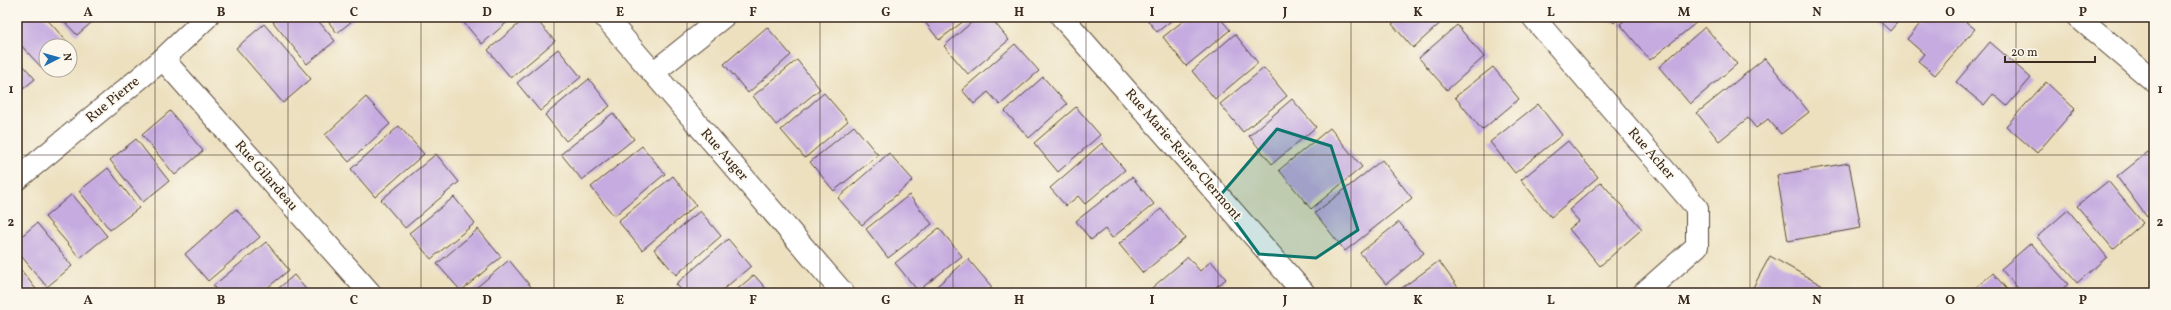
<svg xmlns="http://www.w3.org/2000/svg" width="2171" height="310" viewBox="0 0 2171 310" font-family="Vollkorn,serif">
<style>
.building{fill:#c5abe0}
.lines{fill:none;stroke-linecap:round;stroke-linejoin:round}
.street-casing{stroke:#564536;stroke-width:24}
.street{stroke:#fff;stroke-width:22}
.marked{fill:#0f766e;fill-opacity:0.2;stroke:#0f766e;stroke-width:3;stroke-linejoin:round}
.grid{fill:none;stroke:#3b2a1e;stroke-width:1;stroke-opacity:0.55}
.labels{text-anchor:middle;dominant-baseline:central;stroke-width:3.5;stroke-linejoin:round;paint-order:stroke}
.street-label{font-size:14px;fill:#3b2a1e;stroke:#fbf7ec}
.neatline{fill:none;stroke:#3b2a1e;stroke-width:1.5}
.grid-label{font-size:13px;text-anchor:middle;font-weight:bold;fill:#3b2a1e}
</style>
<rect width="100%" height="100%" fill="#fbf7ec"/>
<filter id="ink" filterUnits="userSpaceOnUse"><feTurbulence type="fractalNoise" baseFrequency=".025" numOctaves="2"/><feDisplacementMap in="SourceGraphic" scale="8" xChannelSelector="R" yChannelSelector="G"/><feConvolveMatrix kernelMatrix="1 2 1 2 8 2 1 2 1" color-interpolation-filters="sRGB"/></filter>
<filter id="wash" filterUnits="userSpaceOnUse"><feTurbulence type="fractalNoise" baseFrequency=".012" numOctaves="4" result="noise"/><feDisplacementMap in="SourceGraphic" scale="16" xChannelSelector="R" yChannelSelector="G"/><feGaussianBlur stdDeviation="0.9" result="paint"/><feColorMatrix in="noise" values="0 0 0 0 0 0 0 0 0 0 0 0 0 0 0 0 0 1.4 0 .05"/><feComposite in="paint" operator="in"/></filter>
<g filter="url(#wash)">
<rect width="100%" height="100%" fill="#ece0bf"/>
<g id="blocks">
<g class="building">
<polygon points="19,17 45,17 69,44 66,46 46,46 46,65 42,68 17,41 17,19"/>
<polygon points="60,17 98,17 77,35"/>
<polygon points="279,17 315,17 335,41 307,64 273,22"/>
<polygon points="325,17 357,17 337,33"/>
<polygon points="459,17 513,17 482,44"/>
<polygon points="527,17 534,17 555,41 511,78 488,50"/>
<polygon points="921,17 969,17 939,40"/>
<polygon points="978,17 990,17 1009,40 968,74 944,46"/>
<polygon points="1145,17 1176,17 1157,32"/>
<polygon points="1188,17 1219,17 1230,30 1186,66 1163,37"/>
<polygon points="1400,17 1447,17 1413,48 1392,24"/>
<polygon points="1608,17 1621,17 1614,23"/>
<polygon points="1629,17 1693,17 1697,22 1650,60 1620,24"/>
<polygon points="1875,17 1902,17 1890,31"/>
<polygon points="1926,17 1960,17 1975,29 1935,75 1918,61 1924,54 1907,39"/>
<polygon points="264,24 311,79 283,103 236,48"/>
<polygon points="1457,25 1484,57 1447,90 1419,58"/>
<polygon points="767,27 791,55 748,93 724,64"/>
<polygon points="1705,27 1737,64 1690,104 1659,67"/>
<polygon points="1235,34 1258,63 1215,99 1192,71"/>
<polygon points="1990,42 2031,78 2007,106 1993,94 1984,105 1956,82"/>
<polygon points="1015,44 1039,71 1000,105 988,92 974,104 962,90"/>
<polygon points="558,49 581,77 540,111 517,83"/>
<polygon points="17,58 35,79 17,94"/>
<polygon points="1765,58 1809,112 1781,134 1768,119 1756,128 1748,118 1719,141 1697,113"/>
<polygon points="797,60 820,89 776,125 753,96"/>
<polygon points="1493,67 1519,99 1482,130 1455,97"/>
<polygon points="1264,68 1287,96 1243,132 1220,104"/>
<polygon points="1043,77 1067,104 1029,138 1005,111"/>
<polygon points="589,79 610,106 566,141 545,115"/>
<polygon points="2046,82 2075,109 2037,153 2006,126"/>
<polygon points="824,93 848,121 805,158 781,130"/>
<polygon points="366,97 390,124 349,162 325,135"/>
<polygon points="1292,99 1316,127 1272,164 1249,136"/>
<polygon points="1538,104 1562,135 1515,173 1490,142"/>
<polygon points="1076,107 1100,135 1058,172 1034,143"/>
<polygon points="170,111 203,151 175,175 142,135"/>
<polygon points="613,113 634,139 582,180 561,154"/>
<polygon points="399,126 424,154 375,197 351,169"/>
<polygon points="854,126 878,155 834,191 810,162"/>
<polygon points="1330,128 1362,167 1311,209 1279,170"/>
<polygon points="136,139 169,181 143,202 110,160"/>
<polygon points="1568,141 1598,177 1551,217 1521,180"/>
<polygon points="1102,143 1125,170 1085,204 1078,196 1066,206 1050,188"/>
<polygon points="642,146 665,174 614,216 591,187"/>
<polygon points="2148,152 2154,160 2154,211 2147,217 2117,177"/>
<polygon points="889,153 913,180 862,225 838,198"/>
<polygon points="436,154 459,182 405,228 381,200"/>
<polygon points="1382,160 1412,198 1345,251 1315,213"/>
<polygon points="1849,163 1861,228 1788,241 1777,175"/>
<polygon points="108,168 139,208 110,230 79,191"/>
<polygon points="673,176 696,205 642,250 618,221"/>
<polygon points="1132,177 1154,204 1112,238 1105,229 1091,240 1076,221"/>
<polygon points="2108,181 2143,223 2113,249 2077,206"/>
<polygon points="1601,182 1642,229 1600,266 1569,229 1579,221 1569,210"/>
<polygon points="72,194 107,236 80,258 45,217"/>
<polygon points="909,195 932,224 888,258 866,229"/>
<polygon points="454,197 475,223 431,259 409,233"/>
<polygon points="236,209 260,237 208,281 185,254"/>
<polygon points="1161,209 1185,238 1143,273 1119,244"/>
<polygon points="2068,210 2107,257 2077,283 2037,237"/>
<polygon points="700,211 721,236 676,275 654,249"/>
<polygon points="1399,222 1424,253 1386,284 1360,253"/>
<polygon points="37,223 72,266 47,287 17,251 17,240"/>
<polygon points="939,228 962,256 918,291 895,263"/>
<polygon points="478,229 501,257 461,291 437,264"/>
<polygon points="728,239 751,266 719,293 684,293 676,284"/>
<polygon points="266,242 289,270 261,293 219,293 213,286"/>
<polygon points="2031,243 2068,284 2058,293 2022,293 2001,269"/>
<polygon points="1770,256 1823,286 1819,293 1750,293"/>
<polygon points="1188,257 1200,271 1211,261 1226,279 1209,293 1146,293"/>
<polygon points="968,259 992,287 985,293 929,293"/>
<polygon points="509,260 532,288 526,293 470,293"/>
<polygon points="1439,261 1462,293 1395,293"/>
<polygon points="17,265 39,293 17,293"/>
<polygon points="1993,273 2010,293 1969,293"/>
<polygon points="294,275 309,293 273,293"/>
<polygon points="754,275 770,293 733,293"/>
</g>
</g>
</g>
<g filter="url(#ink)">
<use href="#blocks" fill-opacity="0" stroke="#564536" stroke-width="1"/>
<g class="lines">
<defs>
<g id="street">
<polyline points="605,17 843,293"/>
<polyline points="1062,17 1304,293"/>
<polyline points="1533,17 1697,208 1697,246 1644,293"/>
<polyline points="2078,17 2154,81"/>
<polyline points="163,59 370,293"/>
<polyline points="653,73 723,17"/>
<polyline points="17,179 163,59 207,17"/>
</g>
</defs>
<use href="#street" class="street-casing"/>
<use href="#street" class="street"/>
</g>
</g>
<path class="marked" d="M1277,129l54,17 27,84 -42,28 -57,-4 -41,-56z"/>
<path class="grid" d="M155,17v276M288,17v276M421,17v276M554,17v276M687,17v276M820,17v276M953,17v276M1086,17v276M1218,17v276M1351,17v276M1484,17v276M1617,17v276M1750,17v276M1883,17v276M2016,17v276M17,155h2137"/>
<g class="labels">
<g class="street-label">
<text transform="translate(113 100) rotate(-39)">Rue Pierre</text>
<text transform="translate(1651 154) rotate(49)">Rue Acher</text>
<text transform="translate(724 155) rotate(49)">Rue Auger</text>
<text transform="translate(1183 155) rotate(49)">Rue Marie-Reine-Clermont</text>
<text transform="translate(266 176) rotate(49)">Rue Gilardeau</text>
</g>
</g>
<rect width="2171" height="310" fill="none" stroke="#fbf7ec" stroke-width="44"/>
<g transform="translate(58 58) rotate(84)"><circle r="19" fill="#fbf7ec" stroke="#aea59a"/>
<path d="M0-3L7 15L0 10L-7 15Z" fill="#1f6fb2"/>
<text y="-6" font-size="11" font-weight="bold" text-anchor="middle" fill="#3b2a1e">N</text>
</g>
<path d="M2005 56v6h90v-6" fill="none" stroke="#3b2a1e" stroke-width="2"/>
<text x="2011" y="56" font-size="12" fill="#3b2a1e" stroke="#fbf7ec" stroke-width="3" paint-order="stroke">20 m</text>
<rect x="22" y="22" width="2127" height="266" class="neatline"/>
<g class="grid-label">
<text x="88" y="16">A</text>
<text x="221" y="16">B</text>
<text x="354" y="16">C</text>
<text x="487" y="16">D</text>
<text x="620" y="16">E</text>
<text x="753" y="16">F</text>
<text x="886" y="16">G</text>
<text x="1019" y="16">H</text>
<text x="1152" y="16">I</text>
<text x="1285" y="16">J</text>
<text x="1418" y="16">K</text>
<text x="1551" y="16">L</text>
<text x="1684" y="16">M</text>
<text x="1817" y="16">N</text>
<text x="1950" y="16">O</text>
<text x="2083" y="16">P</text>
<text x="11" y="93">1</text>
<text x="2160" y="93">1</text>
<text x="11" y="226">2</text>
<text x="2160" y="226">2</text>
<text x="88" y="304">A</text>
<text x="221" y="304">B</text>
<text x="354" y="304">C</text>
<text x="487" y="304">D</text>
<text x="620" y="304">E</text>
<text x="753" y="304">F</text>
<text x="886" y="304">G</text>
<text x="1019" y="304">H</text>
<text x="1152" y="304">I</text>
<text x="1285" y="304">J</text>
<text x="1418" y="304">K</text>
<text x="1551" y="304">L</text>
<text x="1684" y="304">M</text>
<text x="1817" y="304">N</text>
<text x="1950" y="304">O</text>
<text x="2083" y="304">P</text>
</g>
</svg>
